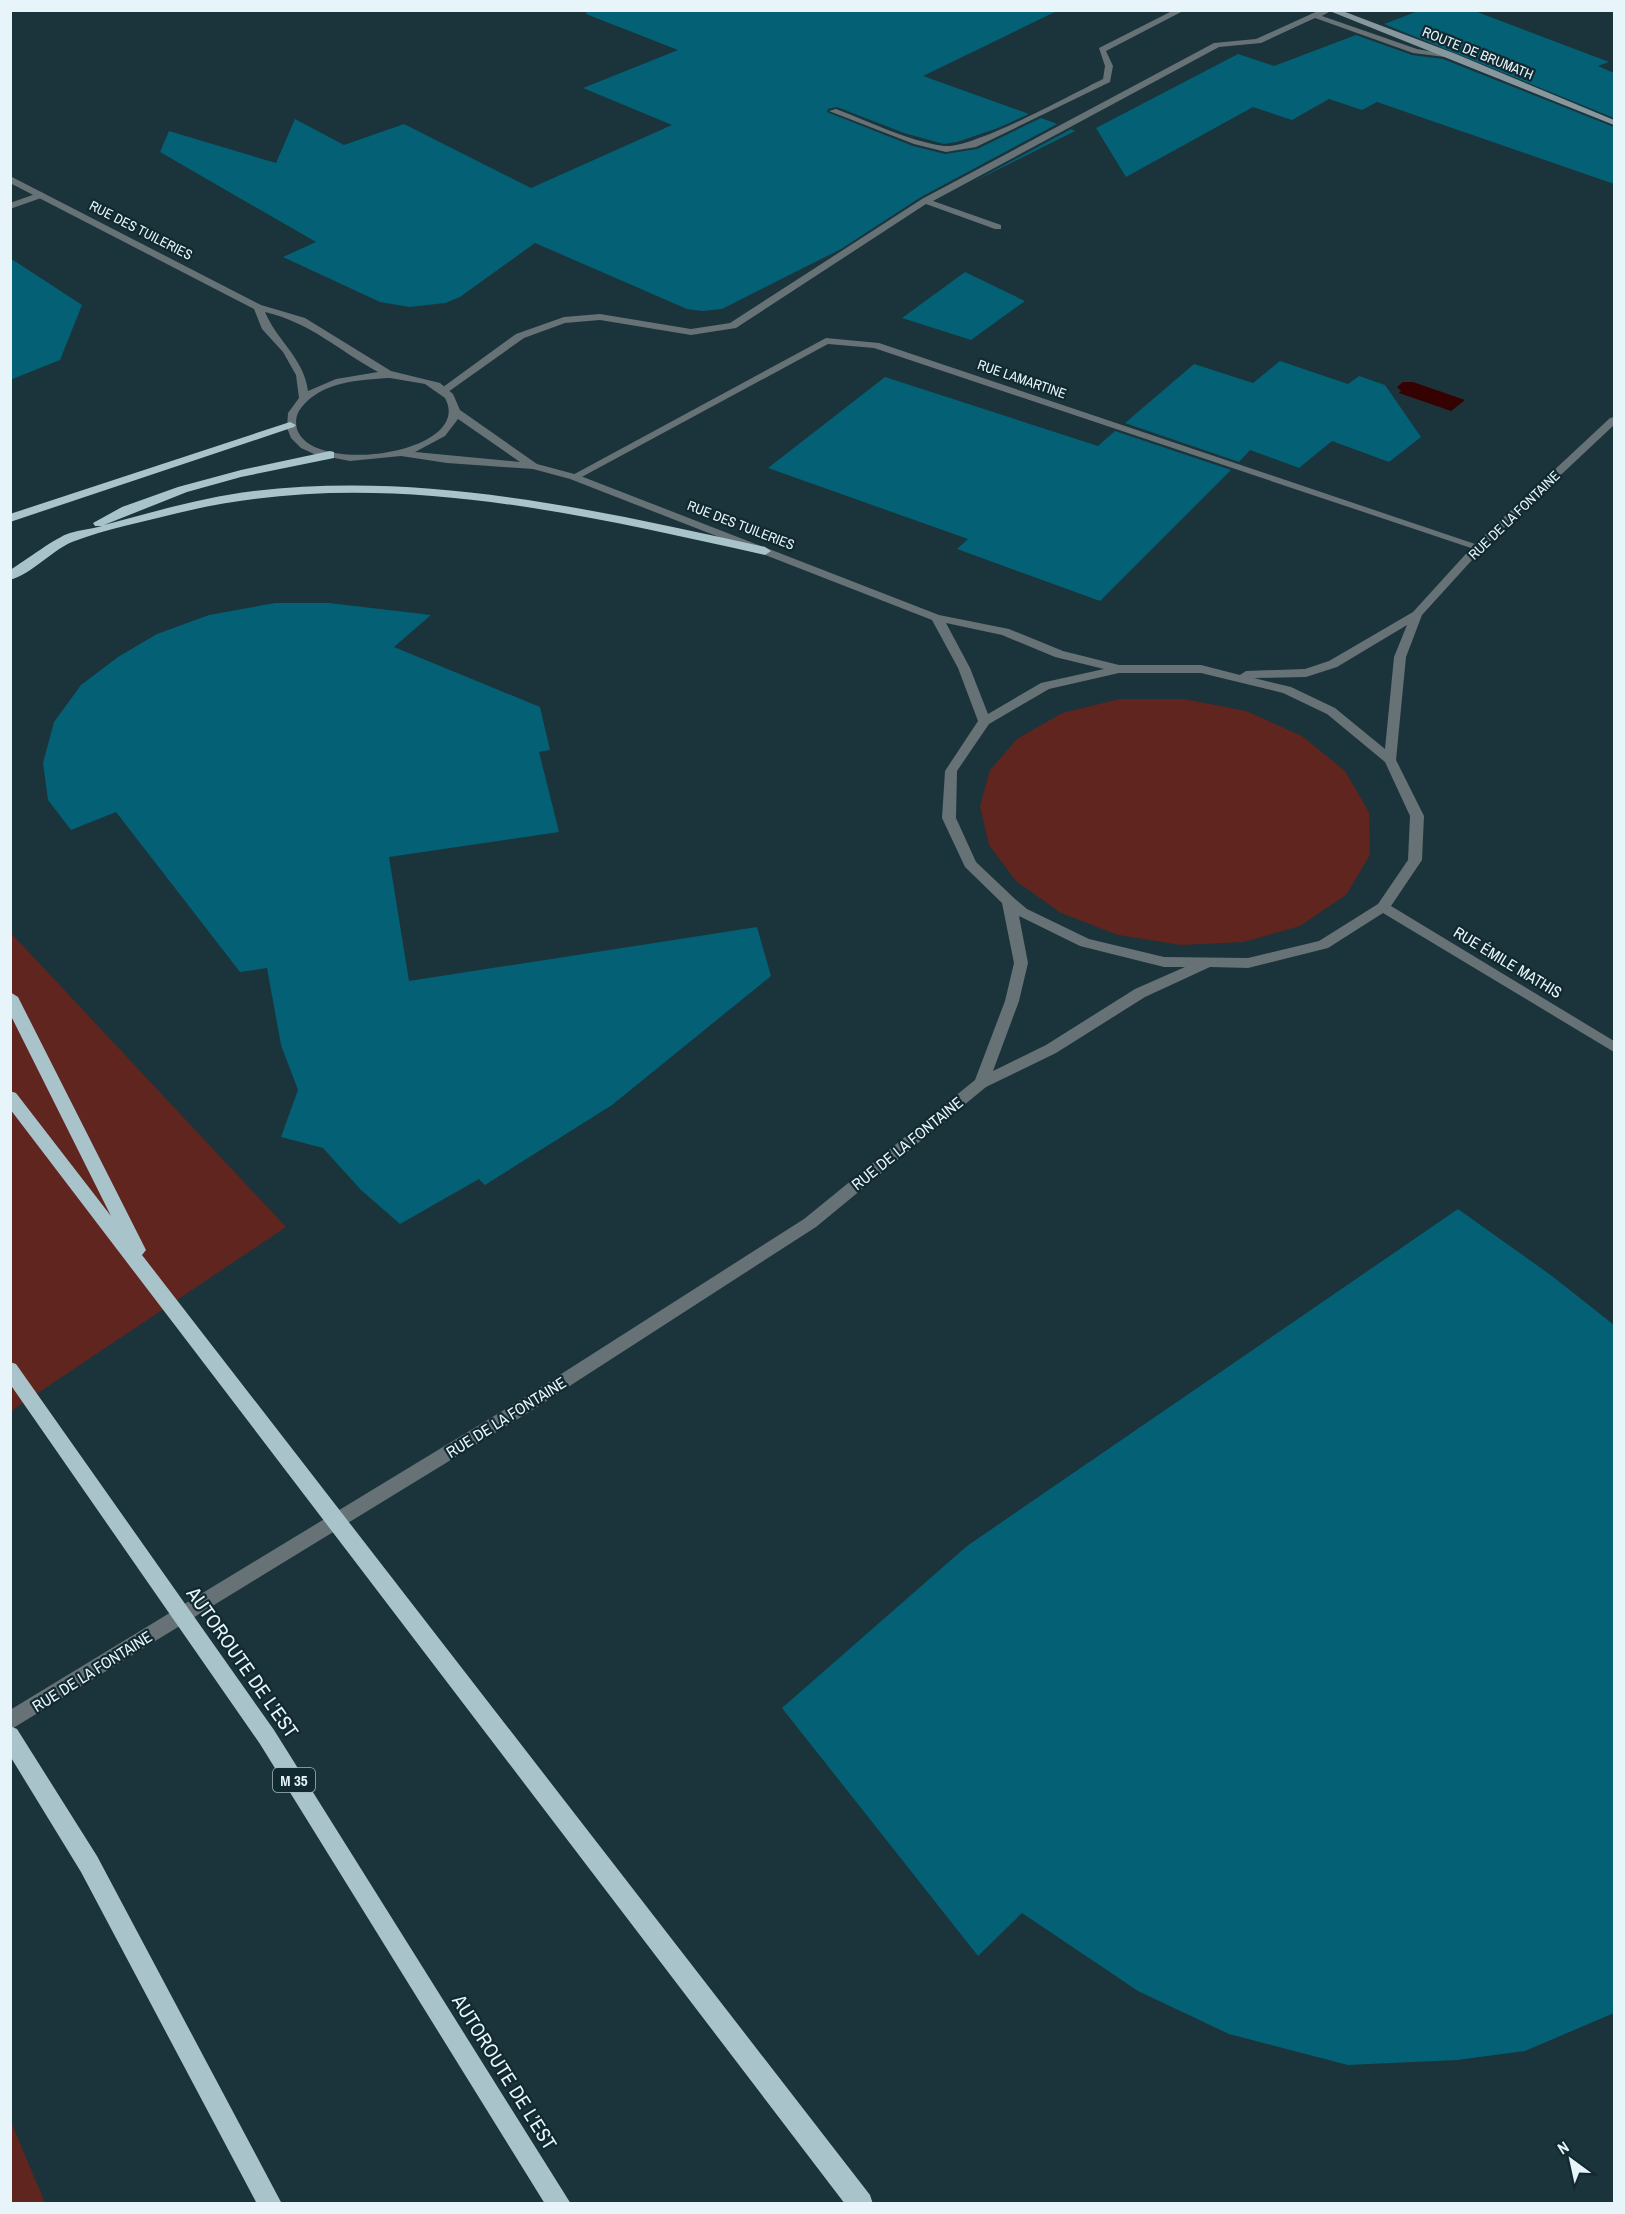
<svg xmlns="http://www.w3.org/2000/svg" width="1625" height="2214" viewBox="0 0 1625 2214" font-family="'Archivo Narrow',sans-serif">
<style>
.green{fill:#60251e}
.water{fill:#350201}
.building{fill:#046075}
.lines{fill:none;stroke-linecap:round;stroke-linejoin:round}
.service{fill:#677276;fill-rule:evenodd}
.minor{fill:#677276;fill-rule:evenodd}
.tertiary{fill:#677276;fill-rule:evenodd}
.secondary{fill:#86989e;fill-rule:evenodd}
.trunk{fill:#a9c3cb;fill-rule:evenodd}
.labels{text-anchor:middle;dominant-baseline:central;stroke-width:4.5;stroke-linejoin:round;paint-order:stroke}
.far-street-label{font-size:14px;fill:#e7f5fa;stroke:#112930}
.shield{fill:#112930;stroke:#a7b8bd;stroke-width:1.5}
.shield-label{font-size:15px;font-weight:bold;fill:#e7f5fa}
.street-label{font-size:16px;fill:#e7f5fa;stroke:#112930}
.near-street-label{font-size:20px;fill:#e7f5fa;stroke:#112930}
</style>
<rect width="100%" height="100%" fill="#1b333a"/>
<g class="green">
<polygon points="1120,699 1184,699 1246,711 1302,736 1345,771 1369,812 1370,855 1346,895 1300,926 1244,942 1181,945 1118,935 1061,913 1016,881 989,845 980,806 990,770 1017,739 1062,713"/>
<polygon points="10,932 286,1227 11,1411 10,1411"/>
<polygon points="11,2122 45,2203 11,2203"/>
</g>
<polygon class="water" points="1403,382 1413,382 1465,400 1451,411 1399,393 1401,391 1397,387"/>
<g class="building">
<polygon points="587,10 1059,10 923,76 1029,114 998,128 957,142 944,144 904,133 837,107 828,109 827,112 913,146 945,154 977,149 1041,118 1057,124 921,197 841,249 722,309 702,311 687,309 535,243 460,297 445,303 410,307 380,302 283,257 316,242 160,152 169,131 276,163 295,119 344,145 404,124 531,188 672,125 583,88 678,50 586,14"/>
<polygon points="1421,10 1472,10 1609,62 1598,66 1614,73 1614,118 1384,24"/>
<polygon points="1356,35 1412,55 1443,59 1614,127 1614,184 1377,102 1362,110 1329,99 1292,120 1253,107 1126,177 1096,128 1238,54 1274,66"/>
<polygon points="1071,129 1075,131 969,184"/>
<polygon points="10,258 82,305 60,360 10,380"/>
<polygon points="965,272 1025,301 971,340 902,318"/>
<polygon points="1280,361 1348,384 1359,376 1385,385 1421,437 1389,462 1332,441 1299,468 1250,450 1239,462 1125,423 1194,364 1253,383"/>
<polygon points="885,377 1098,446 1115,431 1231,470 1100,601 957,549 968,539 768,468"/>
<polygon points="275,603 329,603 431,615 394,647 540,707 550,750 539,752 559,832 389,857 409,981 757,927 771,976 612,1105 485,1185 479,1179 400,1224 361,1190 323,1148 281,1137 298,1090 281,1045 267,968 240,972 116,812 71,830 48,800 43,763 54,722 81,685 118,657 157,634 209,615"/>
<polygon points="1458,1209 1552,1276 1614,1325 1614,2013 1525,2051 1457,2060 1348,2065 1229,2034 1138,1991 1022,1913 978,1956 782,1708 967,1546"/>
</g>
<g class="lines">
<g class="service">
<path d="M1174,10h11l-79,41 7,15 -3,16 -134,65 -30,5 -32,-8 -85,-33 7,-2c34,13 72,32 108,37 29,3 128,-52 159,-67l2,-13 -6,-18z"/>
<polygon points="1320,10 1332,10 1322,16 1417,49 1457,56 1453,58 1413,53 1315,18 1261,43 1219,47 933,201 1001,225 1001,229 995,229 926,204 736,328 691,335 600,320 565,323 524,338 448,392 439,390 516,334 564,317 600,314 691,329 730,323 922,199 1214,43 1256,39"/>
<polygon points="41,192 46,195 44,197 10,209 10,203"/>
</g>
<polygon class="minor" points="826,338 879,343 1484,547 1478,550 1474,549 874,348 828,344 578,479 570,479 569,477"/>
<path class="tertiary" d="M10,176l251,129 44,13 86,53 49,12 13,11 7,16 77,54 41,11 361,140 70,14 54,22 56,14h82l39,10 6,-4 59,-2 24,-8 84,-49 61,-67 136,-127 4,-1v8l-132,124 -60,66 -16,42 -10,103 28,56 -2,44 -31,46 223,135v11l-231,-139 -55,35 -80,20 -38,-1 -65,30 -89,56 -70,34 -170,140 -282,182 -524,321v-20l512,-311 282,-180 171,-139 30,-79 9,-38 -12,-60 -37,-36 -23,-49 3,-47 33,-50 -20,-53 -26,-48 -362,-141 -37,-10 -86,-6 -46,-7 -51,5 -36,-7 -13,-6 -10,-10 -4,-10 1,-15 11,-15 -3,-23 -13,-23 -21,-23 -8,-20 -244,-126zM265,312c46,11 73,38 113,60l-42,7 -28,12c-4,-33 -31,-50 -43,-79zM390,378l35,6 20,14c30,55 -133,79 -148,31 -2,-7 -1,-15 4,-21 21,-27 58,-28 89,-30zM458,419l62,43 -105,-10 30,-16zM946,623l56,12 53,22 49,12 -63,14 -53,31 -18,-46zM1407,625l-13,32 -9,92 -50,-41 -44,-21 -37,-9 52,-1 31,-10zM1119,673h82l82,20 44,21 58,48 25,54 -2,44 -30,44 -59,37 -71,17 -84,-1 -75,-18 -62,-30 -13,-11 -38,-36 -20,-44 1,-47 32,-47 60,-35zM1019,916l61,30 84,21h21l-50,22 -89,56 -53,26 26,-70 9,-38z"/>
<polygon class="secondary" points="1327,10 1340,10 1456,54 1614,120 1614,125"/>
<g class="trunk">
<polygon points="290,422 296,425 294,427 10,522 10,514"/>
<path d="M330,451l4,1v6l-93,19 -54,15 -83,33c49,-13 99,-28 150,-34 173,-20 343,19 511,56l6,4 -6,4c-193,-43 -391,-90 -587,-42 -35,9 -73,16 -106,29 -21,9 -39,31 -62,38v-10c15,-9 46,-33 60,-37 10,-3 21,-4 32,-7h-7l-2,-3 29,-16 56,-20 63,-17z"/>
<polygon points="10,992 18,997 146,1250 142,1255 870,2195 873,2204 845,2204 10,1109 10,1091 16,1093 111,1216 10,1014"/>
<polygon points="10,1362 16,1364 274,1730 571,2204 545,2204 260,1744 10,1384"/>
<polygon points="10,1726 17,1729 97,1856 282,2204 257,2204 81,1872 10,1756"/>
</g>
</g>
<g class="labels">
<g class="far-street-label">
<text transform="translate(1478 53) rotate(22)">ROUTE DE BRUMATH</text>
<text transform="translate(141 230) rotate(27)">RUE DES TUILERIES</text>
<text transform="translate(1022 379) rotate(19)">RUE LAMARTINE</text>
<text transform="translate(1514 515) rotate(-44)">RUE DE LA FONTAINE</text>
<text transform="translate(741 525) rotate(21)">RUE DES TUILERIES</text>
</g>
<rect class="shield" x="273" y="1768" width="42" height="24" rx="4.5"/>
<g class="shield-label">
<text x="294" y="1780">M 35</text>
</g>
<g class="street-label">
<text transform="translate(1508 962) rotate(31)">RUE ÉMILE MATHIS</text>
<text transform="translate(907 1143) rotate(-39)">RUE DE LA FONTAINE</text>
<text transform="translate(506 1417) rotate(-32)">RUE DE LA FONTAINE</text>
<text transform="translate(92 1671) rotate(-32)">RUE DE LA FONTAINE</text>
</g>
<g class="near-street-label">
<text transform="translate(243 1662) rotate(55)">AUTOROUTE DE L’EST</text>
<text transform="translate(505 2072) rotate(58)">AUTOROUTE DE L’EST</text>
</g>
</g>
<rect width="1625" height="2214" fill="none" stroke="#e7f5fa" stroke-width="24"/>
<g transform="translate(1571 2160) rotate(327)" stroke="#112930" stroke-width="4.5" paint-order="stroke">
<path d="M0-4.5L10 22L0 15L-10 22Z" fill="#e7f5fa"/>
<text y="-9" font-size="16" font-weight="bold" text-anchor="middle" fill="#e7f5fa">N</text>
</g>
</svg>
